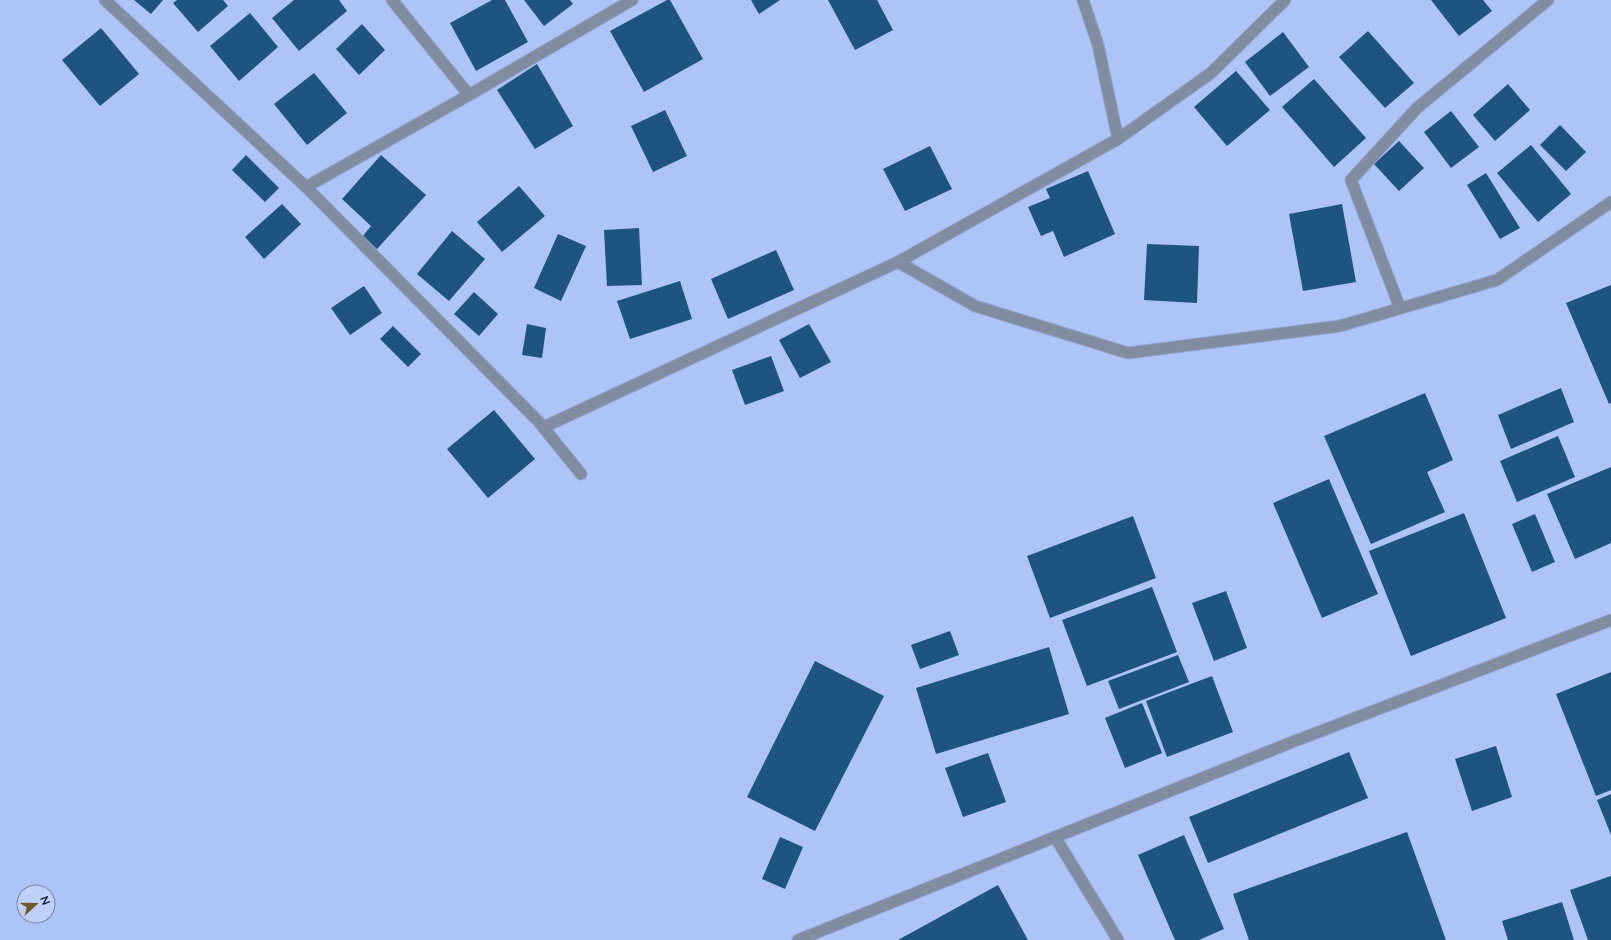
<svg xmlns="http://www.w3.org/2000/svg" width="1611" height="940" viewBox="0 0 1611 940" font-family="Lato,sans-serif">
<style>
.building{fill:#1d5480}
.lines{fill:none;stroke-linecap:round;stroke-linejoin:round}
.minor-casing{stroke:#91a4d0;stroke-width:13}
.minor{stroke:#828ca1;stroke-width:11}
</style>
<rect width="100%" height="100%" fill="#aec4f6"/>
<g class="building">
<polygon points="134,0 163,0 151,14"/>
<polygon points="177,0 223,0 228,6 198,32 173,3"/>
<polygon points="294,0 339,0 347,11 299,51 272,18"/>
<polygon points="492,0 505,0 528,42 476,71 450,23"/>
<polygon points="524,0 570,0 573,4 544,26"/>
<polygon points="667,0 670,0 703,59 644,92 610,31"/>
<polygon points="751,0 780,0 759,14"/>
<polygon points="828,0 877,0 893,30 855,50"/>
<polygon points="1431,0 1483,0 1492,11 1459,36"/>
<polygon points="250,13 278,47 239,81 210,46"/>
<polygon points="362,24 385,50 359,75 336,49"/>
<polygon points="101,28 139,74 100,106 62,60"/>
<polygon points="1368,31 1414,83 1385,108 1339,57"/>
<polygon points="1283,32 1309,67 1270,96 1245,62"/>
<polygon points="537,64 573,126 535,149 497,90"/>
<polygon points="1236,71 1270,110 1227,146 1194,107"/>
<polygon points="314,73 347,113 307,145 274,104"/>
<polygon points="1314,79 1366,138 1334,167 1282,107"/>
<polygon points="1508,84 1530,110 1495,141 1473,115"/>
<polygon points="665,110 687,156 653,172 631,126"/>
<polygon points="1451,111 1479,147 1451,168 1424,132"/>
<polygon points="1560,125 1586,152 1566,171 1540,145"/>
<polygon points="1399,141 1424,168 1399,191 1374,164"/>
<polygon points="1531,145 1571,194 1538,222 1497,173"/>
<polygon points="930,146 952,189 905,211 883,169"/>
<polygon points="246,155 279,188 265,202 232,170"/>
<polygon points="381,155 426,195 377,249 362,237 371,226 342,199"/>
<polygon points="1088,171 1115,234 1064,257 1053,231 1041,236 1028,207 1050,198 1046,189"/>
<polygon points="1486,173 1520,228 1500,239 1467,185"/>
<polygon points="519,186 545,216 502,252 477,222"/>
<polygon points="282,204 301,224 264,259 245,237"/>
<polygon points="1342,204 1356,282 1303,291 1289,214"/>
<polygon points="639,228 642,285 607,286 604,230"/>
<polygon points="452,231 485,259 449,301 417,274"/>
<polygon points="558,234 586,246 561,301 534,288"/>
<polygon points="1147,244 1199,246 1197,303 1144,300"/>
<polygon points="776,250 794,290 728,319 711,279"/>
<polygon points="680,281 692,319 630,339 617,301"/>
<polygon points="1611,285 1611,403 1609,404 1566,303"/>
<polygon points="364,286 382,313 350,335 331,308"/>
<polygon points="474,292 498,314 479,336 454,314"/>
<polygon points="527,324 546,328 542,358 522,355"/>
<polygon points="809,324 831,362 800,378 779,340"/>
<polygon points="393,326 421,354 408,367 380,339"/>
<polygon points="771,356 784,391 745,405 732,370"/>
<polygon points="1561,388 1574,422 1511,449 1498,415"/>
<polygon points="1425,393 1453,460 1427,472 1445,512 1371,544 1324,436"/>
<polygon points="494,410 535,459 488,498 447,449"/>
<polygon points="1558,436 1575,477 1517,502 1500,461"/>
<polygon points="1611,467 1611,543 1575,559 1547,494"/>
<polygon points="1329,479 1378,594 1322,618 1273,503"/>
<polygon points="1464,513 1506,618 1411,656 1369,551"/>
<polygon points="1535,514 1555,562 1532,572 1512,524"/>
<polygon points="1133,516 1156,578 1050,618 1027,556"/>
<polygon points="1152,587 1177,652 1087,686 1062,620"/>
<polygon points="1226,591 1247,648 1214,661 1192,603"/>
<polygon points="950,631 959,655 920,669 911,645"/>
<polygon points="1049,647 1069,714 936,754 916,688"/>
<polygon points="1178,655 1189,682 1119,709 1108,681"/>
<polygon points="815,661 884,696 815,831 747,797"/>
<polygon points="1611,672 1611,790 1596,796 1556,694"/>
<polygon points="1212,676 1233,732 1167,757 1146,701"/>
<polygon points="1142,703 1162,753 1125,768 1105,718"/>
<polygon points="1496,746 1512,797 1472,811 1455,759"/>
<polygon points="1349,752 1368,798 1208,863 1189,817"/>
<polygon points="988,753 1006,802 963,817 945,768"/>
<polygon points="1611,794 1611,835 1597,800"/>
<polygon points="1407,832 1446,940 1249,940 1233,894"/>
<polygon points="1184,835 1224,929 1199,940 1175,940 1138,855"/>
<polygon points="780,837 803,847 785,889 762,879"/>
<polygon points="1611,876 1611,940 1588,940 1570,890"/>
<polygon points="998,885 1028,940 898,940"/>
<polygon points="1562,902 1574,940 1508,940 1502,921"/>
</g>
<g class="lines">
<defs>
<g id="minor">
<polyline points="105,0 306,187 539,422 581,474"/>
<polyline points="392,0 469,95"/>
<polyline points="1083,0 1098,45 1118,139"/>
<polyline points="306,187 469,95 632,0"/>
<polyline points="898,262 975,306 1128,353 1340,326 1497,280 1611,202"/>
<polyline points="1400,308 1351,180 1417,108 1548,0"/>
<polyline points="544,427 898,262 1118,139 1211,73 1285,0"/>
<polyline points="1055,837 1118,940"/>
<polyline points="798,940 1295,741 1611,620"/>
</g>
</defs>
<use href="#minor" class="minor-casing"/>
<use href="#minor" class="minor"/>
</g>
<g transform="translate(36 904) rotate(69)"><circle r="19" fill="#bfd1fa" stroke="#7785a4"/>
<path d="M0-3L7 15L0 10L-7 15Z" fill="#6f5a29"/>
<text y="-6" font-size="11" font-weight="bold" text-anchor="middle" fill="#0c1324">N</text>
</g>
</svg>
